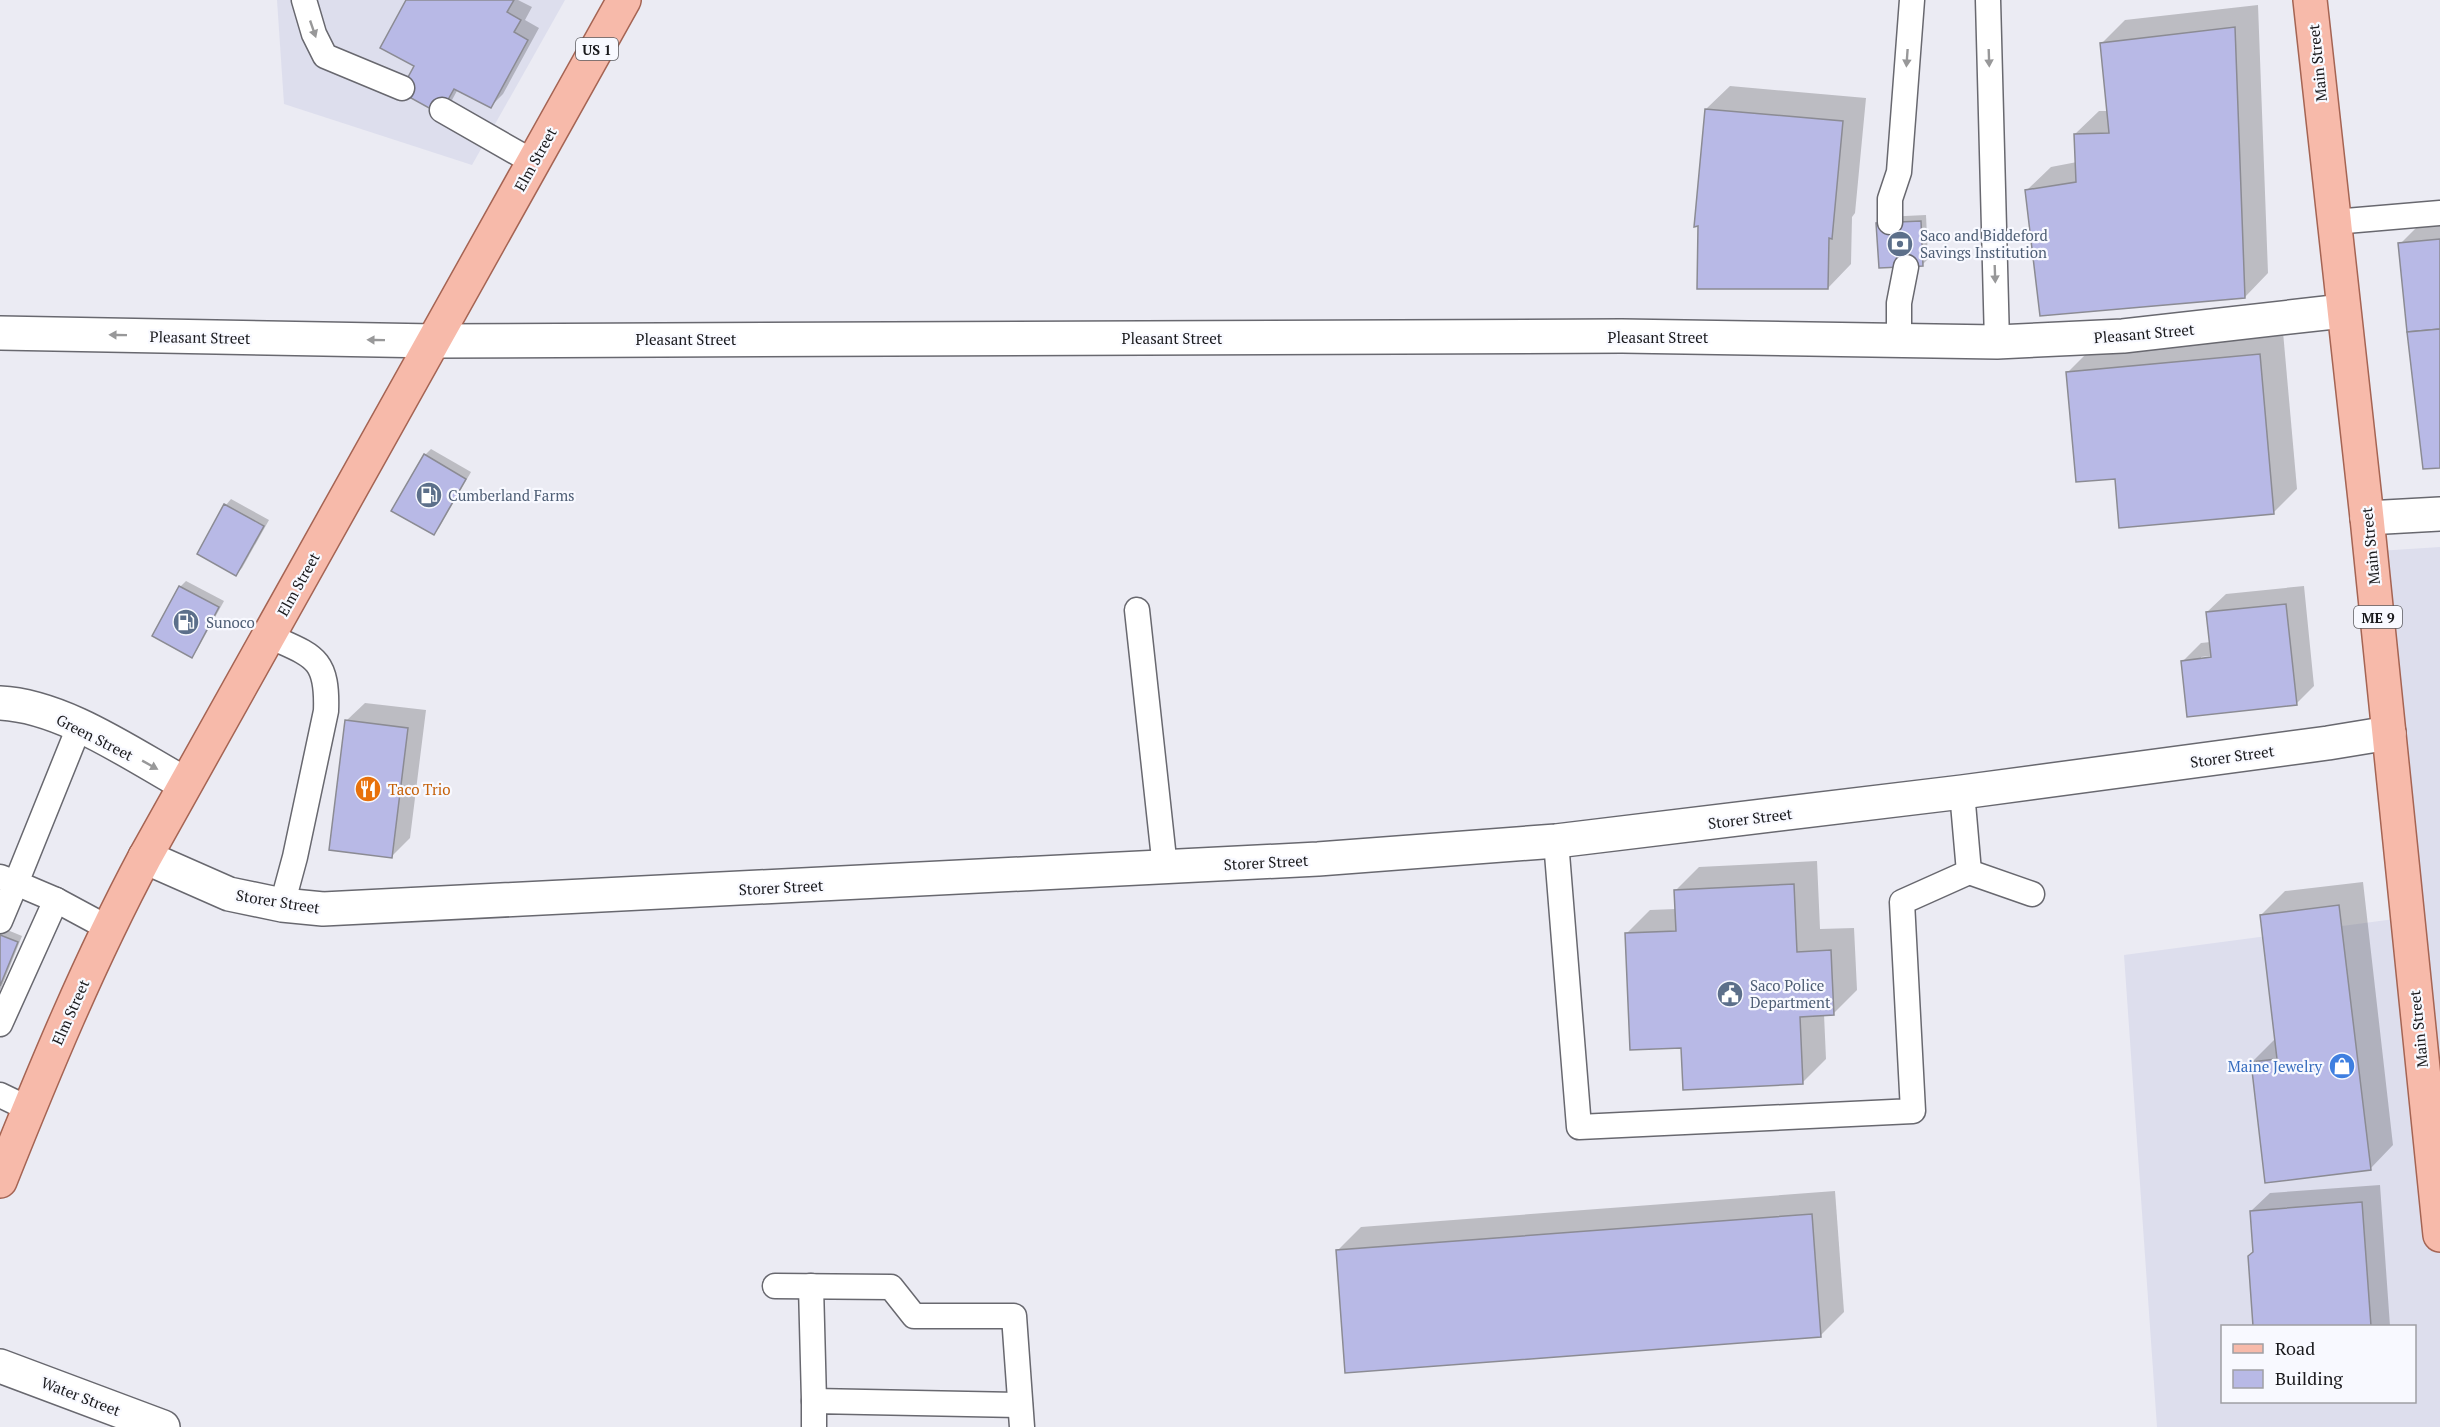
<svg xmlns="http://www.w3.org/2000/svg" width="2440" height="1427" viewBox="0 0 2440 1427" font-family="'PT Serif',serif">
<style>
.built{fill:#dddeed;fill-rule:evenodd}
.shadow{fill:#0003;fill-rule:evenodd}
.building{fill:#b8b9e6;stroke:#8b8b93;stroke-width:1.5}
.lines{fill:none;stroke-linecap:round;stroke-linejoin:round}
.lane-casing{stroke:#68686f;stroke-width:27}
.street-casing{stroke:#68686f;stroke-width:36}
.primary-casing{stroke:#a56453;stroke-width:36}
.lane{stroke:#fff;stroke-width:24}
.street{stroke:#fff;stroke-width:33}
.primary{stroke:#f7baaa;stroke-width:33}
.oneway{fill:#989899}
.labels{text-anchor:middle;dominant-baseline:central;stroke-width:4.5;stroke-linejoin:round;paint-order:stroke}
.shield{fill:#f8f9ff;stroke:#5c5c60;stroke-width:1.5}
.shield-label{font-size:14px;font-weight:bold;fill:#19191c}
.street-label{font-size:15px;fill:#19191c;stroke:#f8f9ff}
.service-label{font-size:15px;fill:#4e5e75;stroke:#f8f9ff;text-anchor:start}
.food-label{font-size:15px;fill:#c56008;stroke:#f8f9ff;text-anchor:start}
.shop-label{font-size:15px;fill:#366cbe;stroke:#f8f9ff;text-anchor:end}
</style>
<rect width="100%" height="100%" fill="#ebebf3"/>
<g class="built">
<polygon points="277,0 565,0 472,165 284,104"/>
<path d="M2440,547v880h-283l-33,-472 293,-39 -39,-365zM2222,1326h192v76h-192z"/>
</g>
<g class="shadow">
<polygon points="408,0 518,0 532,7 525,20 539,28 503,94 491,106 458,89 452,100 440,112 416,65"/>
<polygon points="2258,5 2268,273 2245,297 2027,190 2051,167 2077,162 2075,134 2099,111 2108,111 2101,44 2125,20"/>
<polygon points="1730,86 1866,98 1855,213 1852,217 1851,264 1828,288 1706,109"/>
<polygon points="1926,215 1928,259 1922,265 1878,223 1884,217"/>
<polygon points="2440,223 2440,466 2400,244 2418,226"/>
<polygon points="2283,332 2297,489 2274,512 2116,477 2067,373 2091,349"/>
<polygon points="431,449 471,472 439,528 433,533 425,455"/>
<polygon points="231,499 269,520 242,568 236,574 226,505"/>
<polygon points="186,581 224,601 197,650 191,656 180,587"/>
<path d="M2304,586l10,100 -18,18 -113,-43 18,-18 10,-1 -4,-30 19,-18zM2218,655l-17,5v-3z"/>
<polygon points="365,703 426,710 410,838 392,856 346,721"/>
<polygon points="1817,861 1820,929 1854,928 1857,990 1833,1014 1824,1014 1826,1059 1803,1082 1683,1046 1626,934 1650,910 1676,909 1675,891 1699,867"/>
<polygon points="2363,882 2393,1145 2370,1169 2252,1062 2276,1038 2261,915 2285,891"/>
<polygon points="0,927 22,936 0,991"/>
<polygon points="2380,1185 2390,1326 2255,1326 2250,1257 2254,1252 2251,1211 2270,1193"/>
<polygon points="1835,1191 1844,1312 1821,1335 1338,1250 1361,1227"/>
</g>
<g class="building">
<polygon points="406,0 514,0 507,12 521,20 514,32 528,40 491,108 454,89 440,114 400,92 414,66 380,48"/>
<polygon points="2235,27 2245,298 2040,316 2025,190 2076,182 2074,134 2109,133 2100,43"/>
<polygon points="1705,109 1843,121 1832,239 1829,238 1828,289 1697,289 1698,226 1694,227"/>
<polygon points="1921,221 1923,266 1879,268 1876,223"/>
<polygon points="2440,239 2440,329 2407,332 2398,243"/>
<polygon points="2440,329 2440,468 2423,469 2407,332"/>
<polygon points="2260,354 2274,514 2119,528 2115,479 2076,482 2066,372"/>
<polygon points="424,454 466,479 434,535 391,511"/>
<polygon points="224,504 264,526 236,576 197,554"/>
<polygon points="179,586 219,607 192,658 152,636"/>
<polygon points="2286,604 2297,705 2187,717 2181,661 2211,657 2206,612"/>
<polygon points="345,720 408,728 392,858 329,850"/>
<polygon points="1794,884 1797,952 1831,950 1832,973 1834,1015 1800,1017 1803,1084 1683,1090 1681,1048 1630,1050 1625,933 1676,931 1674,890"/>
<polygon points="2339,905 2371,1170 2265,1183 2251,1062 2277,1059 2260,915"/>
<polygon points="0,935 18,942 0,986"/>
<polygon points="2362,1202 2371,1326 2253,1326 2248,1256 2253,1252 2250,1211"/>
<polygon points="1812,1214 1821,1337 1345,1373 1336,1250"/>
</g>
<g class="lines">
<defs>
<g id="lane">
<polyline points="304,0 314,34 325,56 402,88"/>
<polyline points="1988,0 1997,342"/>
<polyline points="442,110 533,162"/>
<polyline points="1890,222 1890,199 1899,172 1912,0"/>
<polyline points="2334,222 2440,213"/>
<polyline points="1899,339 1899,303 1906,267"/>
<polyline points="1137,610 1165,868"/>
<path d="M269,636c44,20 59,21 57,75l-31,146 -13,48"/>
<polyline points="79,727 16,883 56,900 108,928"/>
<polyline points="1556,841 1579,1127 1913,1111 1902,902 1969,872 1962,792"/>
<polyline points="1969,872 2032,894"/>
<polyline points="0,877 16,883 0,921"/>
<polyline points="0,1024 56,900"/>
<polyline points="0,1095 29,1109"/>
<polyline points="775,1286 891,1287 914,1316 1014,1316 1022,1427"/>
<polyline points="811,1286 814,1401"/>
<polyline points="814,1427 814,1401 1020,1405"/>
</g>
<g id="street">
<polyline points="0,333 434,341 1622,336 1997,342 2123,336 2343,311"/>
<polyline points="2367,518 2440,514"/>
<path d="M0,703c63,3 131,51 185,81"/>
<polyline points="145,857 229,894 282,905 323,909 1318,859 1556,841 1962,792 2328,743 2389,733"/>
<polyline points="0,1366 163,1427"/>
</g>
<g id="primary">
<polyline points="2310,0 2367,518 2440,1235"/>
<path d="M0,1181c44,-110 89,-219 145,-324l479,-857"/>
</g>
</defs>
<use href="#lane" class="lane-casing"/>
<use href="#street" class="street-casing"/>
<use href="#primary" class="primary-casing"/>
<use href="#lane" class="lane"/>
<use href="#street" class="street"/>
<use href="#primary" class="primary"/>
</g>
<defs><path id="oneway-solid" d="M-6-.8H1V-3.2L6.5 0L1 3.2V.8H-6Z" transform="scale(1.5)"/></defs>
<g class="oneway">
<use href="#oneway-solid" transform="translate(313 29) rotate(71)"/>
<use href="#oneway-solid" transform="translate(1907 58) rotate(94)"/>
<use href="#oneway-solid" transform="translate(1989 58) rotate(88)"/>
<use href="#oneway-solid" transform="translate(1995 274) rotate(88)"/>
<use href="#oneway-solid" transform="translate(118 335) rotate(-179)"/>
<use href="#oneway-solid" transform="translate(376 340) rotate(-179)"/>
<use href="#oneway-solid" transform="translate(150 765) rotate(29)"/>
</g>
<defs>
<symbol id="bank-disc" viewBox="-11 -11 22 22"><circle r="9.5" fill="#5c6f8a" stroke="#f8f9ff"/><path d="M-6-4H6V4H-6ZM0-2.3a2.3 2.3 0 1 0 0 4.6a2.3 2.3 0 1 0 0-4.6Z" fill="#fff"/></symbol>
<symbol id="fuel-disc" viewBox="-11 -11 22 22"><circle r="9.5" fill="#5c6f8a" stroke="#f8f9ff"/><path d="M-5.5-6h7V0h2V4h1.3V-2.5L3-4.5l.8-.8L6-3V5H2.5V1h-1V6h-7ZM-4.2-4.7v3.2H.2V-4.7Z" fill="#fff"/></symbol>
<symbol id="restaurant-disc" viewBox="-11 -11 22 22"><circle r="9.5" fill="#e8710a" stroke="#f8f9ff"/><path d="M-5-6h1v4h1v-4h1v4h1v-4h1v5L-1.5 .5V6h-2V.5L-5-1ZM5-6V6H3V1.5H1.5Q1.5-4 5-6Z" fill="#fff"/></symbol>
<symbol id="civic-disc" viewBox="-11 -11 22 22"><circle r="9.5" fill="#5c6f8a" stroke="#f8f9ff"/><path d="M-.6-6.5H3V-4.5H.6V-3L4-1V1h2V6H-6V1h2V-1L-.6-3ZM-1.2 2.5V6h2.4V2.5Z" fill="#fff"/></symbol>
<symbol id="shop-disc" viewBox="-11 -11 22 22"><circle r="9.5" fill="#3f7fe0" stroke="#f8f9ff"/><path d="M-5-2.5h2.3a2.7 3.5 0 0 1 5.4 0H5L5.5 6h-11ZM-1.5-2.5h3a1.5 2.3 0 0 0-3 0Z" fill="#fff"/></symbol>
</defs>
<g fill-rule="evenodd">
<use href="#bank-disc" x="1885" y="229" width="30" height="30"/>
<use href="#fuel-disc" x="414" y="480" width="30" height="30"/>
<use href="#fuel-disc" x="171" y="607" width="30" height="30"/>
<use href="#restaurant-disc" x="353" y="774" width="30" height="30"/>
<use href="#civic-disc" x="1715" y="979" width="30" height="30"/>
<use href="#shop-disc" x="2327" y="1051" width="30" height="30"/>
</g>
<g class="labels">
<g class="shield">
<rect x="576" y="38" width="42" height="22" rx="4.5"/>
<rect x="2354" y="606" width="48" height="22" rx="4.5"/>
</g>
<g class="shield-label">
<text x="597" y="49">US 1</text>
<text x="2378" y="617">ME 9</text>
</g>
<g class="street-label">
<text transform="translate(2317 63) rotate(-96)">Main Street</text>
<text transform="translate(535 159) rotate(-61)">Elm Street</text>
<text transform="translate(2144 333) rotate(-5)">Pleasant Street</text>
<text transform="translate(200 337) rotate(1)">Pleasant Street</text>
<text x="1658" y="337">Pleasant Street</text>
<text x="1172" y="338">Pleasant Street</text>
<text x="686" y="339">Pleasant Street</text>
<text transform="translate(2370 546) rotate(-96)">Main Street</text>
<text transform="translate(298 584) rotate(-61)">Elm Street</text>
<text transform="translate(95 737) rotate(27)">Green Street</text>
<text transform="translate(2232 756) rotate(-8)">Storer Street</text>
<text transform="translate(1750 818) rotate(-7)">Storer Street</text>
<text transform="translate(1266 862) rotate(-3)">Storer Street</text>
<text transform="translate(781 887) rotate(-3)">Storer Street</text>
<text transform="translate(278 901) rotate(9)">Storer Street</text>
<text transform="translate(70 1012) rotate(-66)">Elm Street</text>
<text transform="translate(2418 1029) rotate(-96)">Main Street</text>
<text transform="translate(81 1396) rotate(21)">Water Street</text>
</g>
<g class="service-label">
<text x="1920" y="235">Saco and Biddeford<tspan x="1920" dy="17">Savings Institution</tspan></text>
<text x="448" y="495">Cumberland Farms</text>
<text x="206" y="622">Sunoco</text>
<text x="1750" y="985">Saco Police<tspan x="1750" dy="17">Department</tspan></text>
</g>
<g class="food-label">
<text x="388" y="789">Taco Trio</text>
</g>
<g class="shop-label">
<text x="2322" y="1066">Maine Jewelry</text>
</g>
</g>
<rect x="2221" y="1325" width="195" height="78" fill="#f8f9ff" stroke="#9f9fa4" stroke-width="1.5"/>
<rect x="2233" y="1344" width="30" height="9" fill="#f7baaa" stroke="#9f9fa4" stroke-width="1.5"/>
<text x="2275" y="1355" font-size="18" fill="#19191c">Road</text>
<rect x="2233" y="1370" width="30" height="18" fill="#b8b9e6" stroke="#9f9fa4" stroke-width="1.5"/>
<text x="2275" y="1385" font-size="18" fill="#19191c">Building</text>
</svg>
